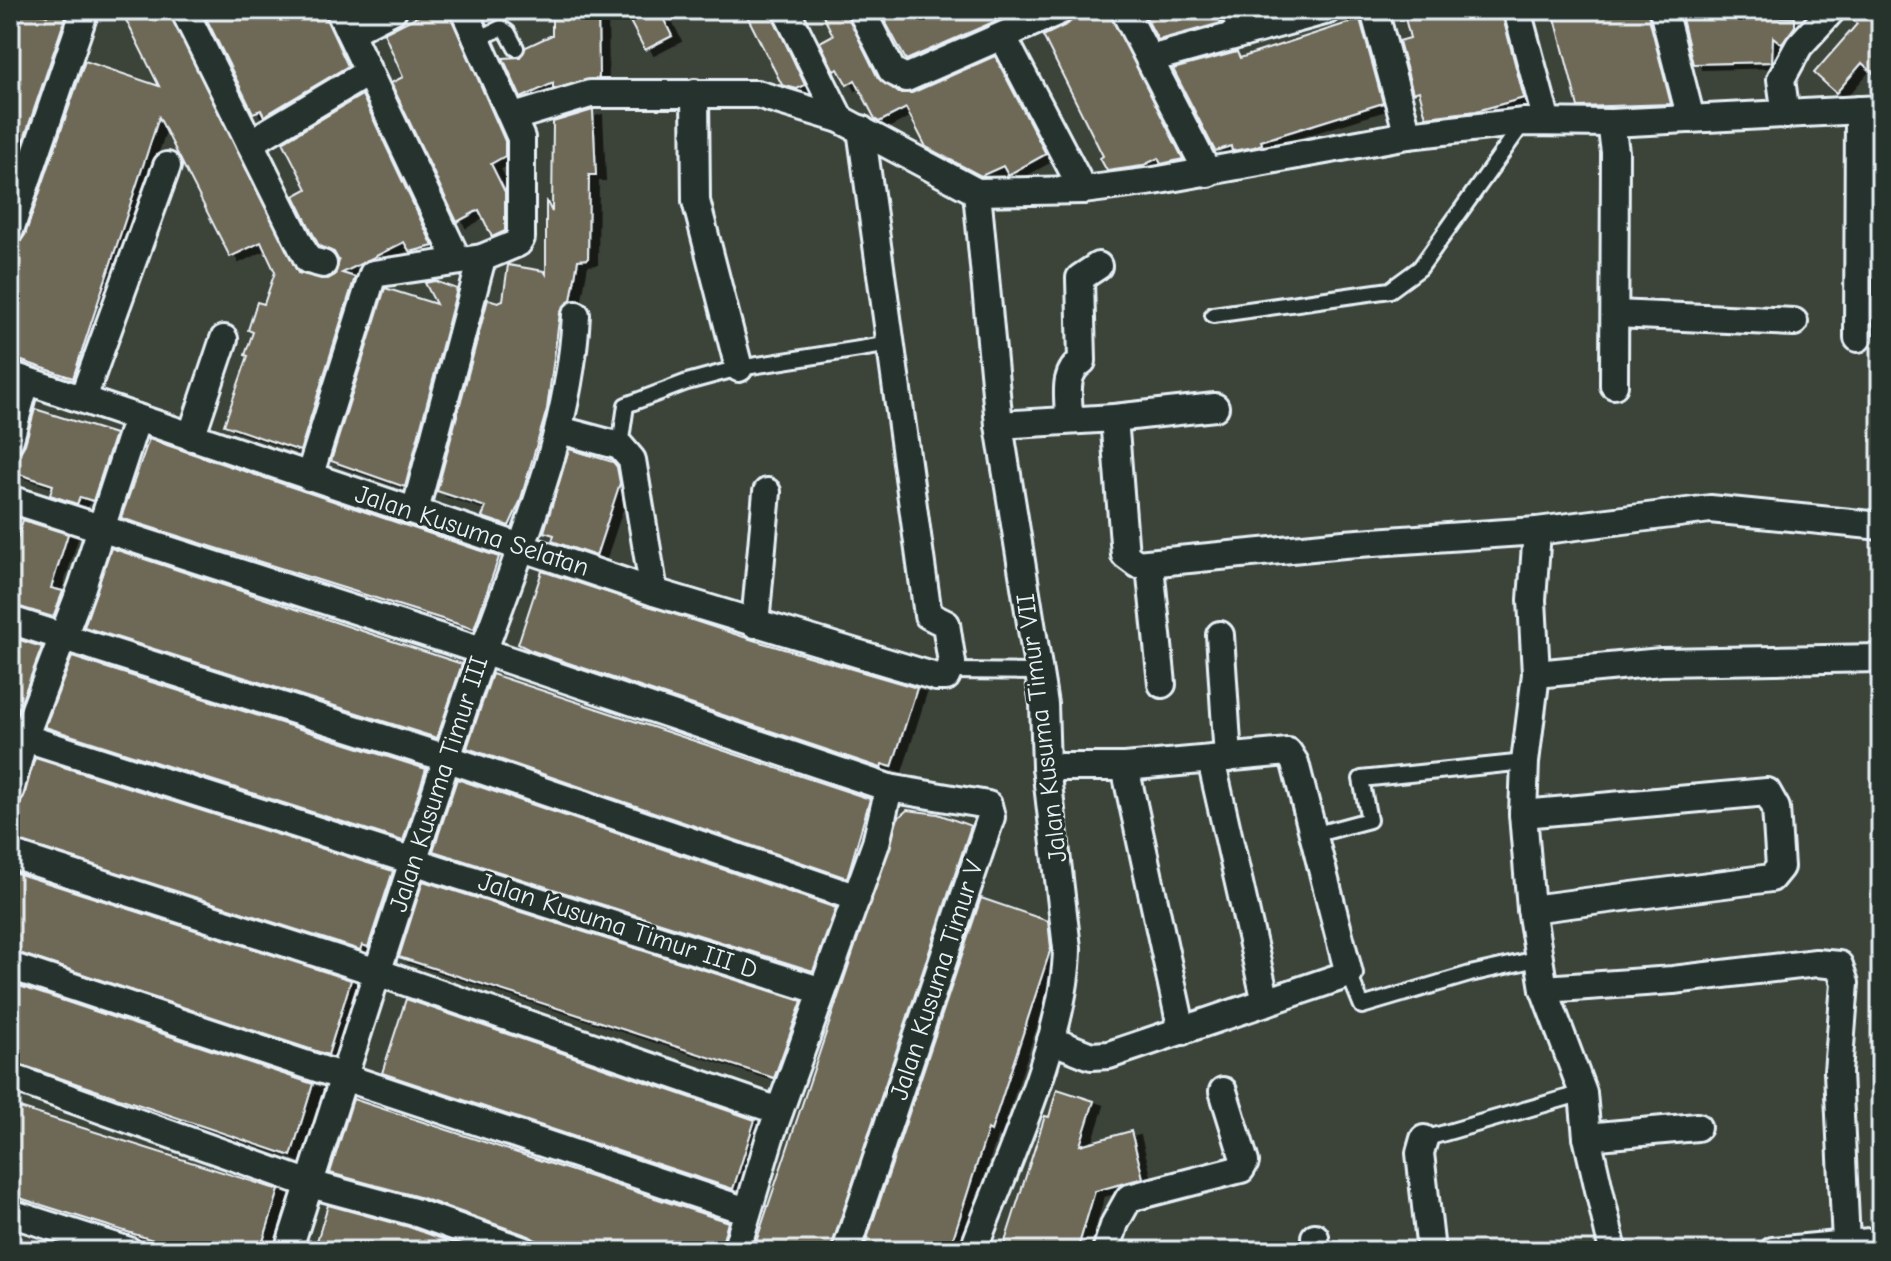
<svg xmlns="http://www.w3.org/2000/svg" width="1891" height="1261" viewBox="0 0 1891 1261" font-family="'Comic Neue',sans-serif">
<style>
.lines{fill:none;stroke-linecap:round;stroke-linejoin:round}
.stream{stroke:#8da0a9;stroke-width:7}
.building{fill:#6e6756;stroke:#e8f1f8;stroke-width:2;filter:url(#shadow)}
.service-casing{stroke:#e8f1f8;stroke-width:20}
.minor-casing{stroke:#e8f1f8;stroke-width:32}
.service{stroke:#26332d;stroke-width:14}
.minor{stroke:#26332d;stroke-width:26}
.labels{text-anchor:middle;dominant-baseline:central;stroke-width:6;stroke-linejoin:round;paint-order:stroke}
.street-label{font-size:26px;fill:#e8f1f8;stroke:#26332d}
</style>
<defs>
<filter id="shadow"><feDropShadow dx="9" dy="5" stdDeviation="0" flood-color="#0009"/></filter>
</defs>
<rect width="100%" height="100%" fill="#3c4339"/>
<filter id="ink" filterUnits="userSpaceOnUse"><feTurbulence type="fractalNoise" baseFrequency=".0125" numOctaves="2"/><feDisplacementMap in="SourceGraphic" scale="16" xChannelSelector="R" yChannelSelector="G"/><feConvolveMatrix kernelMatrix="1 2 1 2 8 2 1 2 1" color-interpolation-filters="sRGB"/></filter>
<g filter="url(#ink)">
<g class="lines">
<polyline class="stream" points="10,1242 34,1251"/>
</g>
<g class="building">
<polygon points="10,10 28,10 47,16 49,10 68,10 10,180"/>
<polygon points="121,10 168,10 298,273 328,279 335,275 339,261 334,252 319,246 294,196 307,189 283,142 362,95 433,246 410,252 404,242 342,273 355,277 300,451 224,425 248,356 245,355 253,332 248,330 257,302 264,304 275,272 261,242 230,257 159,117 73,378 10,357 10,246 20,242 25,235 85,61 159,86"/>
<polygon points="211,10 322,10 348,66 264,116 261,110 253,113 204,14"/>
<polygon points="430,10 448,10 505,141 505,156 491,164 505,192 505,231 492,237 479,210 457,222 391,83 403,77 384,33"/>
<polygon points="552,10 598,10 599,78 553,89 553,83 521,98 503,58 520,57 526,47 552,35"/>
<polygon points="624,10 659,10 672,36 645,50"/>
<polygon points="744,10 770,10 805,85 797,89 782,85"/>
<polygon points="820,10 845,10 878,78 899,93 912,93 995,56 1046,154 1008,175 1003,166 981,176 926,147 906,108 879,122 875,119 855,80 847,85 838,69 834,71 820,42 833,35"/>
<polygon points="879,10 917,10 921,20 941,10 1021,10 906,60"/>
<polygon points="1077,10 1108,10 1183,159 1161,164 1158,158 1142,166 1107,171 1100,158 1103,156 1043,36 1068,24"/>
<polygon points="1142,10 1217,10 1221,23 1158,40"/>
<polygon points="1403,10 1501,10 1524,98 1476,111 1426,117 1419,91 1413,93 1399,41 1410,38"/>
<polygon points="1553,10 1647,10 1671,104 1578,107"/>
<polygon points="1680,10 1774,12 1774,17 1795,18 1795,26 1782,44 1773,37 1772,62 1693,64"/>
<polygon points="1862,10 1881,10 1881,80 1862,63 1836,93 1814,73 1857,24 1853,20"/>
<polygon points="1360,19 1383,103 1261,141 1262,144 1254,147 1232,151 1231,146 1215,151 1173,69 1237,52 1240,58"/>
<polygon points="593,110 596,175 589,175 588,259 578,260 571,300 560,313 547,409 520,502 509,526 482,517 486,507 437,491 488,299 498,302 503,300 508,265 544,271 546,274 546,200 552,212 553,122"/>
<polygon points="435,281 457,289 405,487 331,461 385,288 436,304 425,283"/>
<polygon points="35,409 115,434 93,501 80,497 77,504 50,495 53,485 10,471 10,455 21,451 25,444"/>
<polygon points="149,439 499,557 474,629 121,518"/>
<polygon points="569,449 613,462 617,467 620,483 596,556 552,541 554,535 544,532"/>
<polygon points="23,520 68,534 51,588 63,591 53,617 10,604 10,562"/>
<polygon points="111,548 462,664 437,738 84,627"/>
<polygon points="542,571 753,640 917,688 892,767 882,764 881,768 530,650 518,644"/>
<polygon points="10,637 42,647 15,718 10,717"/>
<polygon points="72,657 426,769 403,841 45,727"/>
<polygon points="492,674 870,799 847,878 467,748"/>
<polygon points="35,758 393,871 368,947 362,945 360,950 10,838"/>
<polygon points="457,779 836,908 813,971 433,851"/>
<polygon points="907,810 938,814 971,826 830,1251 753,1251 898,818"/>
<polygon points="10,871 351,980 328,1055 10,950"/>
<polygon points="423,881 802,1001 774,1078 399,957"/>
<polygon points="981,898 1048,921 1051,948 991,1131 988,1129 949,1251 863,1251"/>
<polygon points="10,983 313,1084 291,1156 10,1061"/>
<polygon points="406,999 755,1120 733,1189 382,1073"/>
<polygon points="1057,1089 1094,1101 1080,1145 1131,1131 1143,1178 1095,1191 1077,1251 1002,1251 1045,1116 1049,1117"/>
<polygon points="353,1099 728,1222 720,1251 540,1251 537,1241 529,1236 419,1197 330,1173"/>
<polygon points="10,1105 279,1190 260,1251 188,1251 10,1195"/>
<polygon points="328,1205 409,1227 476,1251 314,1251"/>
</g>
<g class="lines">
<defs>
<g id="service">
<polyline points="478,39 501,28 508,33 516,48"/>
<polyline points="1213,315 1390,290 1420,268 1524,122"/>
<polyline points="620,446 626,405 687,382 739,368 891,344"/>
<polyline points="951,671 1038,672"/>
<polyline points="1313,835 1369,820 1361,779 1525,762"/>
<polyline points="1349,974 1362,1006 1470,974 1541,958"/>
<polyline points="1424,1139 1583,1093"/>
</g>
<g id="minor">
<polyline points="184,10 308,260 323,264"/>
<polyline points="339,10 458,261"/>
<polyline points="786,10 840,119"/>
<polyline points="861,10 892,71 906,78 1061,10"/>
<polyline points="1124,10 1208,173"/>
<polyline points="1233,10 1244,33"/>
<polyline points="1374,10 1408,135"/>
<polyline points="1517,10 1547,122"/>
<polyline points="1663,10 1691,119"/>
<polyline points="350,32 393,10"/>
<polyline points="1003,37 1083,190"/>
<polyline points="1150,59 1328,10"/>
<polyline points="695,93 696,201 739,368"/>
<polyline points="1786,115 1781,79 1799,46 1832,10"/>
<polyline points="514,117 590,94 757,94 840,119 977,192 1083,190 1154,181 1408,135 1524,122 1611,123 1881,109"/>
<polyline points="1611,123 1615,152 1614,385"/>
<polyline points="250,143 367,73"/>
<polyline points="10,230 85,10"/>
<polyline points="1615,314 1794,322"/>
<polyline points="1858,338 1859,110"/>
<polyline points="10,375 654,592 936,677 946,677 952,663 946,624 928,615 861,129"/>
<polyline points="83,398 167,166"/>
<polyline points="1114,418 1125,555 1137,564 1344,544 1537,531 1710,509 1881,526"/>
<path d="M1069,419c0,-22 -7,-45 13,-58l-2,-83 18,-12"/>
<polyline points="999,425 1114,418 1215,407"/>
<polyline points="560,430 620,446 632,460 654,592"/>
<polyline points="191,437 224,339"/>
<polyline points="10,439 26,381"/>
<polyline points="309,477 373,274 482,258 518,243 521,238 521,138 464,10"/>
<polyline points="10,499 482,651 889,788 988,805 991,817 846,1251"/>
<polyline points="415,511 482,258"/>
<polyline points="1537,531 1532,600 1536,674 1525,762 1523,814 1531,909 1544,989 1583,1093 1587,1137 1613,1251"/>
<polyline points="1150,566 1162,684"/>
<polyline points="10,620 446,758 857,898"/>
<polyline points="755,624 767,492"/>
<polyline points="1220,635 1228,758"/>
<polyline points="1536,674 1661,662 1881,658"/>
<polyline points="10,733 822,991"/>
<polyline points="1211,760 1266,1002"/>
<polyline points="1046,767 1125,767 1288,752 1295,763 1349,974 1109,1055 1091,1056 1051,1040"/>
<polyline points="1125,767 1182,1031"/>
<polyline points="10,791 24,738 82,587 137,418"/>
<polyline points="1523,814 1767,792 1776,808 1780,867 1771,878 1531,909"/>
<polyline points="10,854 377,972 779,1111"/>
<polyline points="10,966 747,1211"/>
<polyline points="1544,989 1673,980 1816,963 1839,965 1845,983 1838,1072 1846,1243"/>
<polyline points="10,1077 310,1184 414,1212 524,1251"/>
<polyline points="1587,1137 1697,1127"/>
<polyline points="1424,1139 1420,1153 1431,1251"/>
<polyline points="10,1213 129,1251"/>
<polyline points="1315,1237 1316,1251"/>
<path d="M288,1251c60,-186 118,-373 181,-559 42,-125 100,-244 107,-377"/>
<polyline points="736,1251 770,1137 876,843 889,788"/>
<path d="M973,1251c32,-86 93,-214 94,-303l-21,-181 -2,-63 -45,-279 -22,-233"/>
<polyline points="1106,1251 1115,1223 1129,1198 1241,1169 1245,1162 1223,1091"/>
<polyline points="1773,1251 1881,1241"/>
</g>
</defs>
<use href="#service" class="service-casing"/>
<use href="#minor" class="minor-casing"/>
<use href="#service" class="service"/>
<use href="#minor" class="minor"/>
</g>
</g>
<g class="labels">
<g class="street-label">
<text transform="translate(472 531) rotate(18)">Jalan Kusuma Selatan</text>
<text transform="translate(1042 728) rotate(-97)">Jalan Kusuma Timur VII</text>
<text transform="translate(439 784) rotate(-72)">Jalan Kusuma Timur III</text>
<text transform="translate(618 926) rotate(18)">Jalan Kusuma Timur III D</text>
<text transform="translate(937 980) rotate(-72)">Jalan Kusuma Timur V</text>
</g>
</g>
<rect width="1891" height="1261" fill="none" stroke="#26332d" stroke-width="40"/>
<rect x="20" y="20" width="1851" height="1221" fill="none" stroke="#e8f1f8" stroke-width="3" filter="url(#ink)"/>
</svg>
